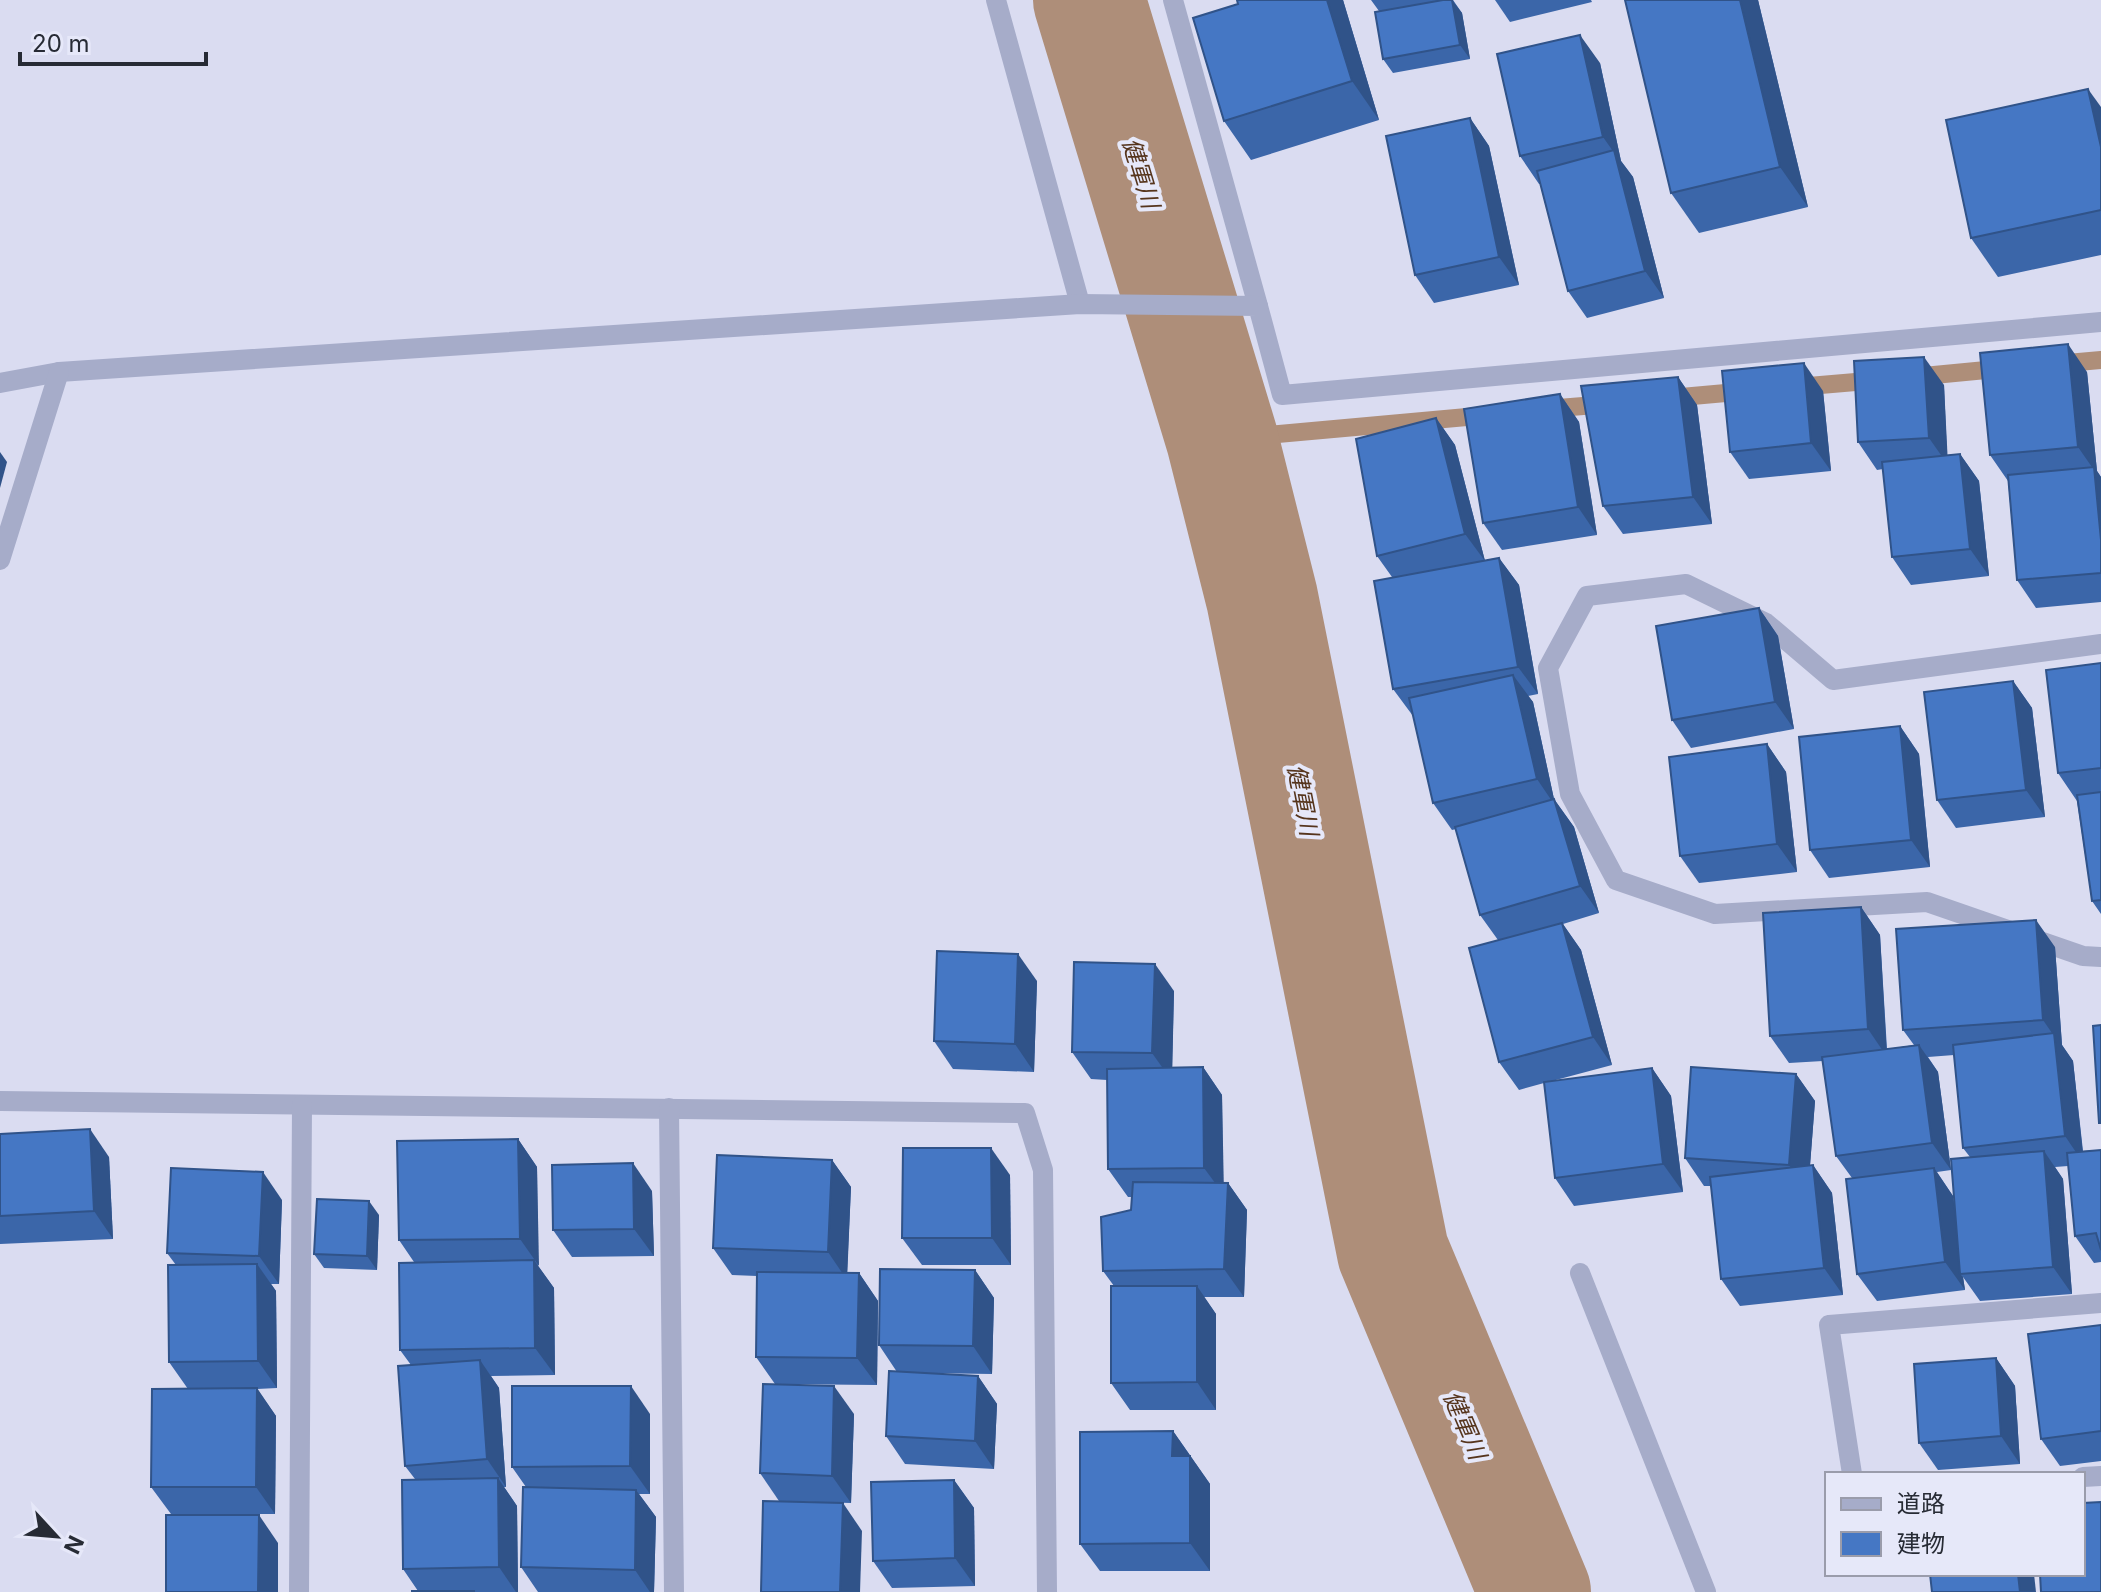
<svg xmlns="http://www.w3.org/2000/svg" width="2101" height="1592" viewBox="0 0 2101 1592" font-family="Inter,'Noto Sans JP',sans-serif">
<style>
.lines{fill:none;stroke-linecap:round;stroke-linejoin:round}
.stream{stroke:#ae8e79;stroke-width:18}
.river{stroke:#ae8e79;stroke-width:112}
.street{stroke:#a6acc9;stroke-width:20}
.wall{fill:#3b66a9;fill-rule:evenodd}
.shaded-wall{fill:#305389}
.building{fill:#4577c4;stroke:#305389;stroke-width:2}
.labels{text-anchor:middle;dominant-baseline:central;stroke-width:8;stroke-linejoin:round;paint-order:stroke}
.water-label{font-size:24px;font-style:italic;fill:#56351d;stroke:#e6e8f9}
</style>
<rect width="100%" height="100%" fill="#dadcf1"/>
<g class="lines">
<g class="stream">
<polyline points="2056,364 2101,360"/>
<polyline points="1913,377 2007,368"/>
<polyline points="1797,387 1879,380"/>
<polyline points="1670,398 1748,391"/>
<polyline points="1546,409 1608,404"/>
<polyline points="1222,439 1489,415"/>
</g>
<polyline class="river" points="1089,0 1222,439 1262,598 1393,1252 1535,1592"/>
<g class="street">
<polyline points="996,0 1080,304"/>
<polyline points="1173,0 1258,306"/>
<polyline points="0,383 59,372 1080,304 1258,306 1282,395 2101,322"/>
<polyline points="0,560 59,372"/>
<polyline points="2101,644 1833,680 1766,623 1686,584 1587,596 1548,668 1570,794 1616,880 1715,914 1927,902 2083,956 2101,957"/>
<polyline points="0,1101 1025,1113 1043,1170 1047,1592"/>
<polyline points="669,1108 674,1592"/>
<polyline points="1580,1273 1706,1592"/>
<polyline points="1852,1474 1829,1325 2101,1303"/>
<polyline points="2083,1477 2101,1476"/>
<polyline points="299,1592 302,1105"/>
</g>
</g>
<g class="wall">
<polygon points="1237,0 1343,0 1379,120 1251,160 1224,121 1238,4"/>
<polygon points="1371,0 1453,0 1462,13 1470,59 1393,73 1383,59 1379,11"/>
<polygon points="1495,0 1591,0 1592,2 1510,22"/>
<polygon points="1625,0 1758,0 1808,207 1699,233 1671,193"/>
<polygon points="1600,63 1621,161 1633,177 1664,298 1587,318 1568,291 1540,184 1539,184 1520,156"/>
<polygon points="2101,107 2101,255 1998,277 1971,238"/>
<polygon points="1470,118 1489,146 1519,285 1434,303 1415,275"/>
<polygon points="2087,372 2097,471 2101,477 2101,602 2036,608 2017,580 2008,481 1990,455"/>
<polygon points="1678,377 1697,405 1712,524 1623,534 1603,506"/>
<polygon points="1944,385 1947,455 1960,454 1979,481 1989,576 1911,585 1892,557 1883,469 1877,470 1858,442"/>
<polygon points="1823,391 1831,471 1749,479 1730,452"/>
<polygon points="1560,394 1579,422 1597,535 1502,550 1483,523"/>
<polygon points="1436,418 1455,445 1485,561 1499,558 1519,585 1538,694 1528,696 1533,702 1554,799 1574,827 1599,913 1563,924 1581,950 1612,1065 1552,1081 1652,1068 1671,1096 1683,1192 1574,1206 1555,1178 1544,1083 1519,1090 1499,1062 1498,940 1480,915 1456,829 1452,830 1433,803 1413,716 1393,689 1392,577 1377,556"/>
<polygon points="1759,608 1778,636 1794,729 1691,748 1672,720"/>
<polygon points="2101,663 2101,914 2092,901 2077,801 2058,773"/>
<polygon points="2013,681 2032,708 2045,817 1956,828 1937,800"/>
<polygon points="1900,726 1919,754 1930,867 1829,878 1810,850"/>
<polygon points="1767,744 1786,772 1797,872 1699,883 1680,856"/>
<path d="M1861,907l19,28 7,114 27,-4 -11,-15 152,-83 7,98 11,16 10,90 18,-1v112l-7,1 -19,-27 -7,-70 -13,1 8,12 9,115 -92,7 -17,-24 2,13 -88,11 -20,-27 -5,-96 -16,-22 -13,-95 -34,2 -19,-27zM1954,1055l9,93 7,9 -14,57 -3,-18 -16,-24 14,-2 -13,-98 -10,-15z"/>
<polygon points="1037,981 1034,1072 953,1069 934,1041"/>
<polygon points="1174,991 1172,1068 1203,1067 1222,1095 1223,1183 1228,1183 1247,1210 1244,1297 1204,1297 1216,1314 1216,1410 1130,1410 1111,1383 1114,1286 1103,1271 1131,1210 1132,1197 1128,1197 1108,1169 1107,1080 1091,1079 1072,1052"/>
<polygon points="1796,1074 1815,1101 1810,1165 1813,1165 1832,1193 1843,1295 1740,1306 1721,1279 1711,1186 1704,1186 1685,1158"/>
<polygon points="0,1134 109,1157 113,1239 0,1244"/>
<polygon points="518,1139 537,1167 538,1266 554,1288 555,1375 491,1376 499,1388 506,1487 504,1487 517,1506 518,1592 412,1592 418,1591 403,1569 415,1479 405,1466 411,1365 400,1350 414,1262 399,1240"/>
<polygon points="832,1160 851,1187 847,1273 859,1273 878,1301 877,1385 775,1384 756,1357 757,1276 732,1275 713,1248"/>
<polygon points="1010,1175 1011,1265 922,1265 902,1238"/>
<polygon points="652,1191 654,1256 572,1257 553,1230"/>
<polygon points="282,1200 279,1284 271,1284 276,1291 277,1388 257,1389 276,1416 275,1514 171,1514 151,1487 188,1389 169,1362 176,1265 167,1253"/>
<polygon points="379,1215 377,1270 324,1268 314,1254"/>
<polygon points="975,1270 994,1298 992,1374 921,1373 978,1376 997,1404 994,1469 905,1464 886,1436 897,1372 879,1345"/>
<polygon points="2101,1325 2101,1461 2060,1466 2041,1439"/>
<polygon points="1996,1358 2015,1386 2020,1464 1938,1470 1919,1443"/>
<polygon points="650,1414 650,1494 639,1494 656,1517 654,1592 538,1592 521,1567 526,1487 512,1467"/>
<polygon points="854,1414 851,1503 779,1501 760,1473"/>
<polygon points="1173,1431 1210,1484 1210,1571 1100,1571 1080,1544"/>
<polygon points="954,1480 974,1508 975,1586 892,1588 873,1561"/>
</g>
<g class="shaded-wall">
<polygon points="1327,0 1343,0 1379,120 1352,81"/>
<polygon points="1452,0 1462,13 1470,59 1460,45"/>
<polygon points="1740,0 1758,0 1808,207 1780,167"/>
<polygon points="1580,35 1600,63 1621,161 1633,177 1664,298 1645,271 1615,154 1603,137"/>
<polygon points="2088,89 2101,107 2101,147"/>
<polygon points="1470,118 1489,146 1519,285 1499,257"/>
<polygon points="2068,344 2087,372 2097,471 2101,477 2101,540 2094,470 2078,447"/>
<polygon points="1924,357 1944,385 1948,465 1929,438"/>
<polygon points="1804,363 1823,391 1831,471 1811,443"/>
<polygon points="1678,377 1697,405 1712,524 1693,497"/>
<polygon points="1560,394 1579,422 1597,535 1578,507"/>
<polygon points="1436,418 1455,445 1485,561 1465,534"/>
<polygon points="0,452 7,462 0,488"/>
<polygon points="1960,454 1979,481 1989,576 1970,549"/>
<polygon points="1499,558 1519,585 1538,694 1518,667"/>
<polygon points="1759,608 1778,636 1794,729 1775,702"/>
<polygon points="1513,675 1533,702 1554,799 1574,827 1599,913 1580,886 1556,807 1537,779"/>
<polygon points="2013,681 2032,708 2045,817 2026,790"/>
<polygon points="1900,726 1919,754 1930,867 1911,840"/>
<polygon points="1767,744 1786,772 1797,872 1777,844"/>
<polygon points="1861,907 1880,935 1887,1057 1868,1029"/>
<polygon points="2036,920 2055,947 2062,1045 2073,1061 2084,1164 2065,1136 2054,1036 2043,1020"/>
<polygon points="1562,923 1581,950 1612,1065 1593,1037"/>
<polygon points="1018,954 1037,981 1034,1072 1015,1044"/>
<polygon points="1155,964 1174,991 1172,1081 1152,1053"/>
<polygon points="1919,1045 1938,1072 1951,1170 1932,1143"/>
<polygon points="1203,1067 1222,1095 1224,1195 1204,1168"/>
<polygon points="1652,1068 1671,1096 1683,1192 1663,1164"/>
<polygon points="1796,1074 1815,1101 1808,1192 1789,1165"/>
<polygon points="90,1129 109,1157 113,1239 94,1211"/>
<polygon points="518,1139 537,1167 539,1266 520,1239"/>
<polygon points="991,1148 1010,1175 1011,1265 992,1238"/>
<polygon points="2044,1151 2063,1179 2072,1294 2053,1267"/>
<polygon points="832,1160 851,1187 847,1280 828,1252"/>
<polygon points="633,1163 652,1191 654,1256 634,1229"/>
<polygon points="1813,1165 1832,1193 1843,1295 1824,1268"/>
<polygon points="1934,1168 1953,1196 1963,1273 1960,1274 1963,1277 1965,1290 1945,1262"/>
<polygon points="263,1172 282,1200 279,1284 259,1256"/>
<polygon points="1228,1183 1247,1210 1244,1297 1224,1269"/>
<polygon points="369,1201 379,1215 377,1270 367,1256"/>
<polygon points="534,1260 554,1288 555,1375 535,1348"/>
<polygon points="257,1264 276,1291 277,1388 258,1361"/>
<polygon points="975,1270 994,1298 992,1374 973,1346"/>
<polygon points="859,1273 878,1301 877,1385 857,1358"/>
<polygon points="1197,1286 1216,1314 1216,1410 1197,1382"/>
<polygon points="1996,1358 2015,1386 2020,1464 2001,1436"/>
<polygon points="480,1360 499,1388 506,1487 487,1459"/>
<polygon points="978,1376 997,1404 994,1469 975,1441"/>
<polygon points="631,1386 650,1414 650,1494 630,1466"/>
<polygon points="834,1386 854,1414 851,1503 832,1476"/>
<polygon points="257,1388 276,1416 275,1514 256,1487"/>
<polygon points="1173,1431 1210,1484 1210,1571 1190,1543 1172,1456"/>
<polygon points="498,1478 517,1506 518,1592 516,1592 499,1567"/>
<polygon points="954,1480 974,1508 975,1586 955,1558"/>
<polygon points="636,1490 656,1517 654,1592 650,1592 635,1570"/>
<polygon points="843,1503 862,1531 860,1592 840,1592"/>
<polygon points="259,1515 278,1543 278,1592 258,1592"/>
<polygon points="2018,1574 2034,1574 2036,1592 2020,1592"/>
</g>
<g class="building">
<polygon points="1237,0 1327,0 1352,81 1224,121 1193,18 1238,4"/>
<polygon points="1443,0 1452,0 1460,45 1383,59 1375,12"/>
<polygon points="1625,0 1740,0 1780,167 1671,193"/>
<polygon points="1580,35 1603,137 1520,156 1497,54"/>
<polygon points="2088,89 2101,147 2101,210 1971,238 1946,120"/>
<polygon points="1470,118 1499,257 1415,275 1386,136"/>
<polygon points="1614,150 1645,271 1568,291 1537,171"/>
<polygon points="2068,344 2078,447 1990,455 1980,353"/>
<polygon points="1924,357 1929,438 1858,442 1854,361"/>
<polygon points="1804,363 1811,443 1730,452 1722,371"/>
<polygon points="1678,377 1693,497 1603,506 1581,386"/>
<polygon points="1560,394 1578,507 1483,523 1464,409"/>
<polygon points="1436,418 1465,534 1377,556 1356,439"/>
<polygon points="1960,454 1970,549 1892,557 1882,462"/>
<polygon points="2094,467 2101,540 2101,573 2017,580 2008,475"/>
<polygon points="1499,558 1518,667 1393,689 1374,581"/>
<polygon points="1759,608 1775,702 1672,720 1656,626"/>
<polygon points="2101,663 2101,768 2058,773 2046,670"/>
<polygon points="1513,675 1537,779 1433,803 1409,698"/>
<polygon points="2013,681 2026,790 1937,800 1924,692"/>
<polygon points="1900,726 1911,840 1810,850 1799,737"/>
<polygon points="1767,744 1777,844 1680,856 1669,757"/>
<polygon points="2101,792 2101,900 2092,901 2077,795"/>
<polygon points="1554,799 1580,886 1480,915 1455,827"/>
<polygon points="1861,907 1868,1029 1770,1036 1763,913"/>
<polygon points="2036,920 2043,1020 1903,1030 1896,929"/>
<polygon points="1562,923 1593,1037 1499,1062 1469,948"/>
<polygon points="937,951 1018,954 1015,1044 934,1041"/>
<polygon points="1074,962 1155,964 1152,1053 1072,1052"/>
<polygon points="2101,1025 2101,1123 2099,1123 2093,1026"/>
<polygon points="2054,1033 2065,1136 1963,1148 1953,1045"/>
<polygon points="1919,1045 1932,1143 1836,1156 1822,1057"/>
<polygon points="1203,1067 1204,1168 1108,1169 1107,1069"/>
<polygon points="1691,1067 1796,1074 1789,1165 1685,1158"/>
<polygon points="1652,1068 1663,1164 1555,1178 1544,1082"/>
<polygon points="90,1129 94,1211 0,1216 0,1134"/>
<polygon points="518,1139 520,1239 399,1240 397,1141"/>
<polygon points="903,1148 991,1148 992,1238 902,1238"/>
<polygon points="2101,1150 2101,1250 2096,1233 2075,1236 2067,1153"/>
<polygon points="2044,1151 2053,1267 1960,1274 1951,1159"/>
<polygon points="717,1155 832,1160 828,1252 713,1248"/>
<polygon points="633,1163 634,1229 553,1230 552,1165"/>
<polygon points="1813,1165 1824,1268 1721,1279 1710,1177"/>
<polygon points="171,1168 263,1172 259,1256 167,1253"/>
<polygon points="1934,1168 1945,1262 1857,1274 1846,1179"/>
<polygon points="1133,1182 1228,1183 1224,1269 1103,1271 1101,1217 1131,1210"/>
<polygon points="317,1199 369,1201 367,1256 314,1254"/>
<polygon points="534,1260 535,1348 400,1350 399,1263"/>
<polygon points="257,1264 258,1361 169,1362 168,1265"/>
<polygon points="880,1269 975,1270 973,1346 879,1345"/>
<polygon points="757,1272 859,1273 857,1358 756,1357"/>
<polygon points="1111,1286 1197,1286 1197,1382 1111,1383"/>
<polygon points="2101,1325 2101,1431 2041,1439 2028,1334"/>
<polygon points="1996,1358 2001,1436 1919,1443 1914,1364"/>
<polygon points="480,1360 487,1459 405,1466 398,1366"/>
<polygon points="889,1371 978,1376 975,1441 886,1436"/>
<polygon points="763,1384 834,1386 832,1476 760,1473"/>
<polygon points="512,1386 631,1386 630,1466 512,1467"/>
<polygon points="257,1388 256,1487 151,1487 152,1389"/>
<polygon points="1173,1431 1172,1456 1190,1456 1190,1543 1080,1544 1080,1432"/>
<polygon points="498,1478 499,1567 403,1569 402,1480"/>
<polygon points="954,1480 955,1558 873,1561 871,1482"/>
<polygon points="523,1487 636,1490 635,1570 521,1567"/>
<polygon points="763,1501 843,1503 840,1592 761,1592"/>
<polygon points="2101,1502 2101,1592 2041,1592 2040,1574 2083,1574 2083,1503"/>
<polygon points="166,1515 259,1515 258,1592 166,1592"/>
<polygon points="1930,1574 2018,1574 2020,1592 1932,1592"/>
<rect x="412" y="1591" width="62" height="1"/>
</g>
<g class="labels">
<g class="water-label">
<text transform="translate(1141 173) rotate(73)">健軍川</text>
<text transform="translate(1303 800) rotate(79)">健軍川</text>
<text transform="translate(1465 1425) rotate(67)">健軍川</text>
</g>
</g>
<rect x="1825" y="1472" width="260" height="104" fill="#e6e8f9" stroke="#9a9cab" stroke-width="2"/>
<rect x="1841" y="1498" width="40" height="12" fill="#a6acc9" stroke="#9a9cab" stroke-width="2"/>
<text x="1897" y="1512" font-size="24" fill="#272b35">道路</text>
<rect x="1841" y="1532" width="40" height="24" fill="#4577c4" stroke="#9a9cab" stroke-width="2"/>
<text x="1897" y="1552" font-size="24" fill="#272b35">建物</text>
<g transform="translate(56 1536) rotate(116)" stroke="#e6e8f9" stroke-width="6" paint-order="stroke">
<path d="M0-6L14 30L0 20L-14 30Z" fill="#272b35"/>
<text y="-12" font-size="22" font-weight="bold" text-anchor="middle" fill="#272b35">N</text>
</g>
<path d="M20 52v12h186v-12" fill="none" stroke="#272b35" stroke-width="4"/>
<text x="32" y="52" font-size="24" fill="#272b35" stroke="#e6e8f9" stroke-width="6" paint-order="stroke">20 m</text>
</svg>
